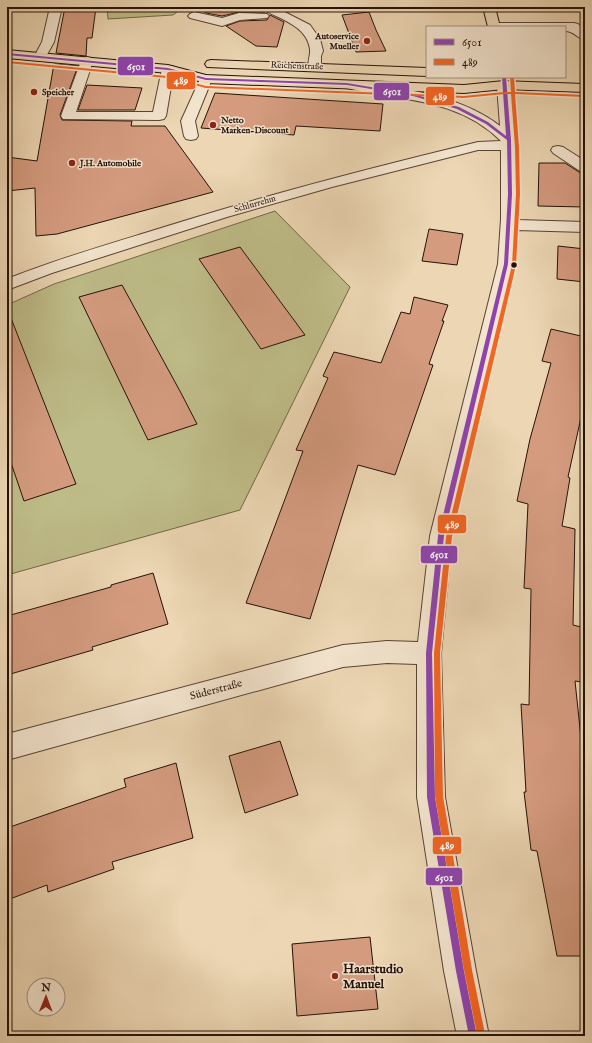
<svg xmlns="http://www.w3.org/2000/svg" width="592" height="1043" viewBox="0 0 592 1043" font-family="'IM FELL English',serif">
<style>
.green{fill:#bebc88;stroke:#726748}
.building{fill:#d49b7f;stroke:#261209}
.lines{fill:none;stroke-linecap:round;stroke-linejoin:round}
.minor-casing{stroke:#584334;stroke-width:2}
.major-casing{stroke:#261209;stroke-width:2}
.minor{fill:#f3e4ce;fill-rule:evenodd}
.major{fill:#ecd6b3;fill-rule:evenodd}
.bus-1-casing{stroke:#f3e4ce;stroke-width:3}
.bus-2-casing{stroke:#f3e4ce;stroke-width:3}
.bus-1{fill:#8e44ad;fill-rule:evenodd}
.bus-2{fill:#f26522;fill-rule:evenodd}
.poi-dot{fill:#8f2418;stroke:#f3e4ce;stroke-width:1.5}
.bus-dot{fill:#261209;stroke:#f3e4ce;stroke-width:1.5}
.labels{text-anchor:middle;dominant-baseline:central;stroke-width:3;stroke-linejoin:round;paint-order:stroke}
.far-poi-label{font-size:9px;font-weight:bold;fill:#261209;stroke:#f3e4ce;text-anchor:start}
.far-street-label{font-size:9px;fill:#261209;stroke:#f3e4ce}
.street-label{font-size:11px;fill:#261209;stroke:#f3e4ce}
.near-poi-label{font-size:13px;font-weight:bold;fill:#261209;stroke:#f3e4ce;text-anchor:start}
.line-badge{stroke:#f3e4ce;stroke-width:1.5}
.badge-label{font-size:11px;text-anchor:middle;font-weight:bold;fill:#fff}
</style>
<rect width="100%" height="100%" fill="#ecd6b3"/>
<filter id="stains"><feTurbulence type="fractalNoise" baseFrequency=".005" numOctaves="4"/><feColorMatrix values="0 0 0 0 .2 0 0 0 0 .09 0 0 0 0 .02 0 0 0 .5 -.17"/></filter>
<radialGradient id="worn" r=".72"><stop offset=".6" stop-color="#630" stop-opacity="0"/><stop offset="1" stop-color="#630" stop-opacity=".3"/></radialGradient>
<g class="green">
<polygon points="107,7 176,7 177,12 173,15 108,19"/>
<polygon points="275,211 350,287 240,510 7,575 7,305 54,284"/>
</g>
<g class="building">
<polygon points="65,7 96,7 92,38 87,38 86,56 56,53"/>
<polygon points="197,7 258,7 265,12 239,12 222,16 206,13"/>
<polygon points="369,12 376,30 386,51 356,52 342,15"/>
<polygon points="270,15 284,22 277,47 256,46 226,26 240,21 267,20"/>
<polygon points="54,64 78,66 60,115 62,120 132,121 131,126 165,126 213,192 57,234 36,236 35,188 7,191 7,157 37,161"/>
<polygon points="87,85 142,88 135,110 78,110"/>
<polygon points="215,93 383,104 380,131 296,126 294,135 201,128"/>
<polygon points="539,163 565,163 579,172 585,173 585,207 538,206"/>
<polygon points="429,229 463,234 457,265 422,261"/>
<polygon points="558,246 585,249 585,282 557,279"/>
<polygon points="240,247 288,312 305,335 261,349 199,259"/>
<polygon points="122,285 181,393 197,424 148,440 79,297"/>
<polygon points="414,297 448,305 442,321 444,321 429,364 433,365 395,475 358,465 310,619 246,603 303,451 296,450 328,378 323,376 334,352 381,363 401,312 410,314"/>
<polygon points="7,313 9,313 76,484 24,501 7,451"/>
<polygon points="551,329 585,337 585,399 568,477 570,478 562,526 575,529 573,625 581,627 582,682 575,681 585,776 585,956 557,956 537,851 531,850 524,792 526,792 521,704 529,705 531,589 524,588 528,504 517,501 530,439 551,363 542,361"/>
<polygon points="153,573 168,624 92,647 93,650 7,675 7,616 111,587 111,585"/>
<polygon points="280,741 298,795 245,813 229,756"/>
<polygon points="176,763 193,838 112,862 114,869 48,892 47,885 7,900 7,828 126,787 124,779"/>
<polygon points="370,937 378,1009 297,1016 292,944"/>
</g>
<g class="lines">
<defs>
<g id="minor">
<polygon points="50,7 62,7 54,42 44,60 36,60 34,57 42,42"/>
<path d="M260,7h15l35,18 10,14 3,12 -2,5v11l-1,3h-10c-4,-7 1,-14 0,-21 -3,-23 -30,-30 -48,-40z"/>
<polygon points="194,12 222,18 239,13 267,14 269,16 267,18 240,20 222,26 190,18 188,16 190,14"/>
<path d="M494,23h80l4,1 7,6v10c-8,-2 -11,-9 -20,-9v-4h-77l2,-3z"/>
<polygon points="87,57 91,58 93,61 76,112 153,112 162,69 163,66 173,66 174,69 166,116 164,119 159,120 63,119 61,116 81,61 83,58"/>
<polygon points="206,75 211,76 212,79 195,121 198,136 196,139 191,140 186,139 184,136 181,121 200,79 201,76"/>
<path d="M352,81c50,8 107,13 148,45l-3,-41 2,-3h10l2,3 5,55 1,80 68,2v10l-69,-2 -2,34 -62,272 -11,117 4,144 31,174 13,65h-32l-13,-65 -27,-174v-133l-30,-1 -44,4 -336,93v-26l336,-89 44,-4 31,1 12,-106 68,-272 3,-45v-69h-23l-146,37 -105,30 -175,56 -45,17v-11c45,-18 92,-32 138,-46 110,-35 221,-64 333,-91l23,-1c-43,-43 -100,-40 -154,-53l-2,-3 2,-3z"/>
<polygon points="558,146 563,147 585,161 585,172 580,171 553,153 551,150 553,147"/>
</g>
<g id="major">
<polygon points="483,7 495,7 500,27 488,27"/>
<polygon points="7,50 168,65 206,75 464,85 504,81 585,84 585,92 504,89 464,93 206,83 168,73 7,58"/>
<polygon points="211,60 427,68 427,76 207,67 205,64 207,61"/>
</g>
</defs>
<use href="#minor" class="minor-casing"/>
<use href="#major" class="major-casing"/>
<use href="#minor" class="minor"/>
<use href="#major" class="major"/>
<defs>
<polygon id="bus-1" points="7,53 168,68 206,78 347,83 413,94 459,107 488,122 506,136 502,77 506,77 511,140 512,194 508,264 444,536 432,653 435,797 464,971 477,1036 469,1036 456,971 427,797 426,653 438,536 504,264 508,194 507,140 486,124 457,109 413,96 347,85 206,80 168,70 7,55"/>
<polygon id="bus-2" points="7,61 167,76 206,86 464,96 504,92 511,92 510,77 514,77 515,92 585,95 585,97 515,94 519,147 520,194 516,265 452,537 440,653 443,796 472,970 485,1034 485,1036 477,1036 477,1034 464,970 435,796 434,653 446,537 512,265 516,194 515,147 511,94 504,94 464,98 206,88 167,78 7,63"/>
</defs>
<use href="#bus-1" class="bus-1-casing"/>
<use href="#bus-2" class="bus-2-casing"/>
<use href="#bus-1" class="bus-1"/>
<use href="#bus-2" class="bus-2"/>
</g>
<g class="poi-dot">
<circle cx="367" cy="41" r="4"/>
<circle cx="34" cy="92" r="4"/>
<circle cx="213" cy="125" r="4"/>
<circle cx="72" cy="163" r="4"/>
<circle cx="335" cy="976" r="4"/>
</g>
<circle class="bus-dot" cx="514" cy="265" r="3.5"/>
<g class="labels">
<g class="far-poi-label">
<text x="359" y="36" text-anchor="end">Autoservice<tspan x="359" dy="10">Mueller</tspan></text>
<text x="42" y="92">Speicher</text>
<text x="221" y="120">Netto<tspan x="221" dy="10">Marken-Discount</tspan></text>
<text x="80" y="163">J.H. Automobile</text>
</g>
<g class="far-street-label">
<text transform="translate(297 66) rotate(2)">Reichenstraße</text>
<text transform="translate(255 204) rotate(-16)">Schlurrehm</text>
</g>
<g class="street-label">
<text transform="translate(216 690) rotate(-15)">Süderstraße</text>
</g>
<g class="near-poi-label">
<text x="343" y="969">Haarstudio<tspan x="343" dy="15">Manuel</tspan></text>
</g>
</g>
<g class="line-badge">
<rect x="117" y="56" width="37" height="20" rx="4" fill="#8e44ad"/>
<rect x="166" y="71" width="30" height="19" rx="4" fill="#f26522"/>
<rect x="373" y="82" width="37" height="19" rx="4" fill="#8e44ad"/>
<rect x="425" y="86" width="30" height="20" rx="4" fill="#f26522"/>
<rect x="437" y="514" width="30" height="20" rx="4" fill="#f26522"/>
<rect x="420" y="545" width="38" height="19" rx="4" fill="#8e44ad"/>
<rect x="432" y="836" width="30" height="19" rx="4" fill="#f26522"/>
<rect x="425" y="867" width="38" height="19" rx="4" fill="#8e44ad"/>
</g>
<g class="badge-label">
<text x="136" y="70">6501</text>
<text x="181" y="84">489</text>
<text x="392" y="95">6501</text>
<text x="440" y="100">489</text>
<text x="452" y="528">489</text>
<text x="439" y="558">6501</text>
<text x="447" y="849">489</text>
<text x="444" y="881">6501</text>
</g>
<rect width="592" height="1043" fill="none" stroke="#ecd6b3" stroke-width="24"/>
<rect x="8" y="8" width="576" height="1027" fill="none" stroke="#261209" stroke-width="2"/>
<rect x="12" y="12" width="568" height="1019" fill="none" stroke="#261209"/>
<rect x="426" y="26" width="140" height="52" fill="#f3e4ce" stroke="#a1907f"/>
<rect x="434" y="39" width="20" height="6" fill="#8e44ad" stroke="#a1907f"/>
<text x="462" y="46" font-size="12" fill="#261209">6501</text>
<rect x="434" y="59" width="20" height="6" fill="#f26522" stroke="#a1907f"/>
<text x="462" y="66" font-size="12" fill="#261209">489</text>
<g transform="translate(46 997) rotate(1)"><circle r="19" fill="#f3e4ce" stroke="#a1907f"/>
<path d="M0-3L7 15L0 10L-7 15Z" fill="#8f2418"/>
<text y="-6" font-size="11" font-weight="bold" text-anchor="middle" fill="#261209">N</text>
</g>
<rect width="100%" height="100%" filter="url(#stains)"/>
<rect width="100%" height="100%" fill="url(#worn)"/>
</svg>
